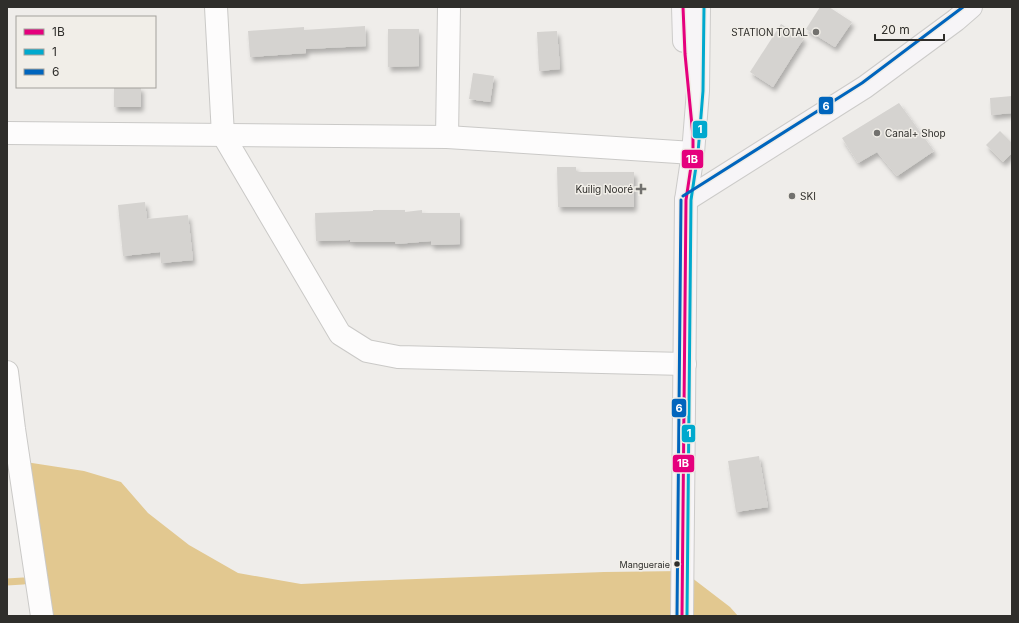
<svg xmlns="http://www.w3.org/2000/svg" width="1019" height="623" viewBox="0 0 1019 623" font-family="Inter,sans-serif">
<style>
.water{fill:#e2c890}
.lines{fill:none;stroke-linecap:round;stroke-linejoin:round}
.stream{stroke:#e2c890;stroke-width:7}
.building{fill:#d5d3d0;filter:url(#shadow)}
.street-casing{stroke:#cac9c7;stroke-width:24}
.primary-casing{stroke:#cccbc9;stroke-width:24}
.street{stroke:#fdfcfc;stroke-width:22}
.primary{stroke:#f7f5f7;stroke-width:22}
.bus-1-casing{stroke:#f1eee8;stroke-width:6}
.bus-2-casing{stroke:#f1eee8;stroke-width:6}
.bus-3-casing{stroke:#f1eee8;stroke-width:6}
.bus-1{stroke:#e5007d;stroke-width:3}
.bus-2{stroke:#00a9ce;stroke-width:3}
.bus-3{stroke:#0065bd;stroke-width:3}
.poi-dot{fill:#72716e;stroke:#f1eee8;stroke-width:1.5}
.bus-dot{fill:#2f2e2b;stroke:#f1eee8;stroke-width:1.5}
.labels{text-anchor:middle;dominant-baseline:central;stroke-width:3;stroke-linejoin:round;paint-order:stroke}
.bus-label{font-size:9px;fill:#2f2e2b;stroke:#f1eee8;text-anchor:end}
.poi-label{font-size:10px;fill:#2f2e2b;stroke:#f1eee8;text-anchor:end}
.line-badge{stroke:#f1eee8;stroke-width:1.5}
.badge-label{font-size:11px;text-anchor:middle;font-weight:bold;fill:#fff}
</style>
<defs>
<filter id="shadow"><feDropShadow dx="2.5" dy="4.5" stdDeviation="2" flood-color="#0004"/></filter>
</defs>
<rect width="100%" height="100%" fill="#efedea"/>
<polygon class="water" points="19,461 84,471 121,482 148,513 189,545 238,573 301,584 363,581 604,572 683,571 730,607 738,616 42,616"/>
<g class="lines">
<polyline class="stream" points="7,582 23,581"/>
</g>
<g class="building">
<polygon points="820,7 829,7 852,22 835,47 806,29"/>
<polygon points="781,24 804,38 773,87 750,72"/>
<polygon points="365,26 366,46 306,49 306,53 250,57 248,31 304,27 304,30"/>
<polygon points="388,29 419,29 419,66 388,67"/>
<polygon points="557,31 560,69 539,71 537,32"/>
<polygon points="473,73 494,76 490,102 469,99"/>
<rect x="114" y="87" width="27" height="20"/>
<polygon points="1012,96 1012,113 991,115 990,98"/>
<polygon points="899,103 934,151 897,176 877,152 858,163 842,138"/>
<polygon points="1000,131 1012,143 1012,153 1003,162 986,145"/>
<polygon points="557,167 576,167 576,172 634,172 634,207 558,207"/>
<polygon points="145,202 147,219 188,215 193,260 161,263 160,252 123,256 118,205"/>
<polygon points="373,210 405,210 405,212 422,210 422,213 460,213 460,244 431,245 431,241 396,244 395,242 350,242 350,240 316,241 315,213 373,211"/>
<polygon points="759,456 768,507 736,512 728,461"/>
</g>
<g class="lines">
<defs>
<g id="street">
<polyline points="216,7 223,135 340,334 367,351 398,357 685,364"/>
<polyline points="7,133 447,137 693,153"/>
<polyline points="447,137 449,7"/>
<polyline points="7,372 14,429 42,616"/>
</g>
<g id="primary">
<polyline points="683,7 684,41"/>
<polyline points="686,200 865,87 956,20 971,7"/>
<polyline points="682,616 686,200 693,153 698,91 699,7"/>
</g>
</defs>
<use href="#street" class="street-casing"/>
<use href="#primary" class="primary-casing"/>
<use href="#street" class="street"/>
<use href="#primary" class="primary"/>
<defs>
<polyline id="bus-1" points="682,616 686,200 693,153 693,136 685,54 683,7"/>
<polyline id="bus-2" points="687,616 691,200 698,153 703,91 704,7"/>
<g id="bus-3">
<polyline points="683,196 862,83 963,7"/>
<polyline points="677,616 681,200"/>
</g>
</defs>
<use href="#bus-1" class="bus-1-casing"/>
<use href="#bus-2" class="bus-2-casing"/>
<use href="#bus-3" class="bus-3-casing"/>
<use href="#bus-1" class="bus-1"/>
<use href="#bus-2" class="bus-2"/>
<use href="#bus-3" class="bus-3"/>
</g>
<g class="poi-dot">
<circle cx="816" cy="32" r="4"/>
<circle cx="877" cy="133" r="4"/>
<path d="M639 183h4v4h4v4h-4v4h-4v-4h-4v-4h4z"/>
<circle cx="792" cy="196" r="4"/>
</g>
<circle class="bus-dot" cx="677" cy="564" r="3.5"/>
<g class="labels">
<g class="bus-label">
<text x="670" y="564">Mangueraie</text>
</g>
<g class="poi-label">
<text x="808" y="32">STATION TOTAL</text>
<text x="885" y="133" text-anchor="start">Canal+ Shop</text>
<text x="633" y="189">Kuilig Nooré</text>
<text x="800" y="196" text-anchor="start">SKI</text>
</g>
</g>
<g class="line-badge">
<rect x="818" y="96" width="16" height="19" rx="4" fill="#0065bd"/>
<rect x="692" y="120" width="16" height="19" rx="4" fill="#00a9ce"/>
<rect x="681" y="149" width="23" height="20" rx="4" fill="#e5007d"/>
<rect x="671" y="398" width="16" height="20" rx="4" fill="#0065bd"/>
<rect x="681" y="424" width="15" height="19" rx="4" fill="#00a9ce"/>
<rect x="672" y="454" width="23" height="19" rx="4" fill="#e5007d"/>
</g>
<g class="badge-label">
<text x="826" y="110">6</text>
<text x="700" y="133">1</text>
<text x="692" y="163">1B</text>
<text x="679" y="412">6</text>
<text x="689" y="437">1</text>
<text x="683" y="467">1B</text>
</g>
<rect width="1019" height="623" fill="none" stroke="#2f2e2b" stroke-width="16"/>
<rect x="16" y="16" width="140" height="72" fill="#f1eee8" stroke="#a3a19c"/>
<rect x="24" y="29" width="20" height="6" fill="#e5007d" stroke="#a3a19c"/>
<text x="52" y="36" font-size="12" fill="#2f2e2b">1B</text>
<rect x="24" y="49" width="20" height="6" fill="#00a9ce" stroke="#a3a19c"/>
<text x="52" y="56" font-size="12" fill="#2f2e2b">1</text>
<rect x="24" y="69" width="20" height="6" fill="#0065bd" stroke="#a3a19c"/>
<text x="52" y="76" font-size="12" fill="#2f2e2b">6</text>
<path d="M875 34v6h69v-6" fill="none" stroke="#2f2e2b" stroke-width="2"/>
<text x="881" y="34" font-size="12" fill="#2f2e2b" stroke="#f1eee8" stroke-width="3" paint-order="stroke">20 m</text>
</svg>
